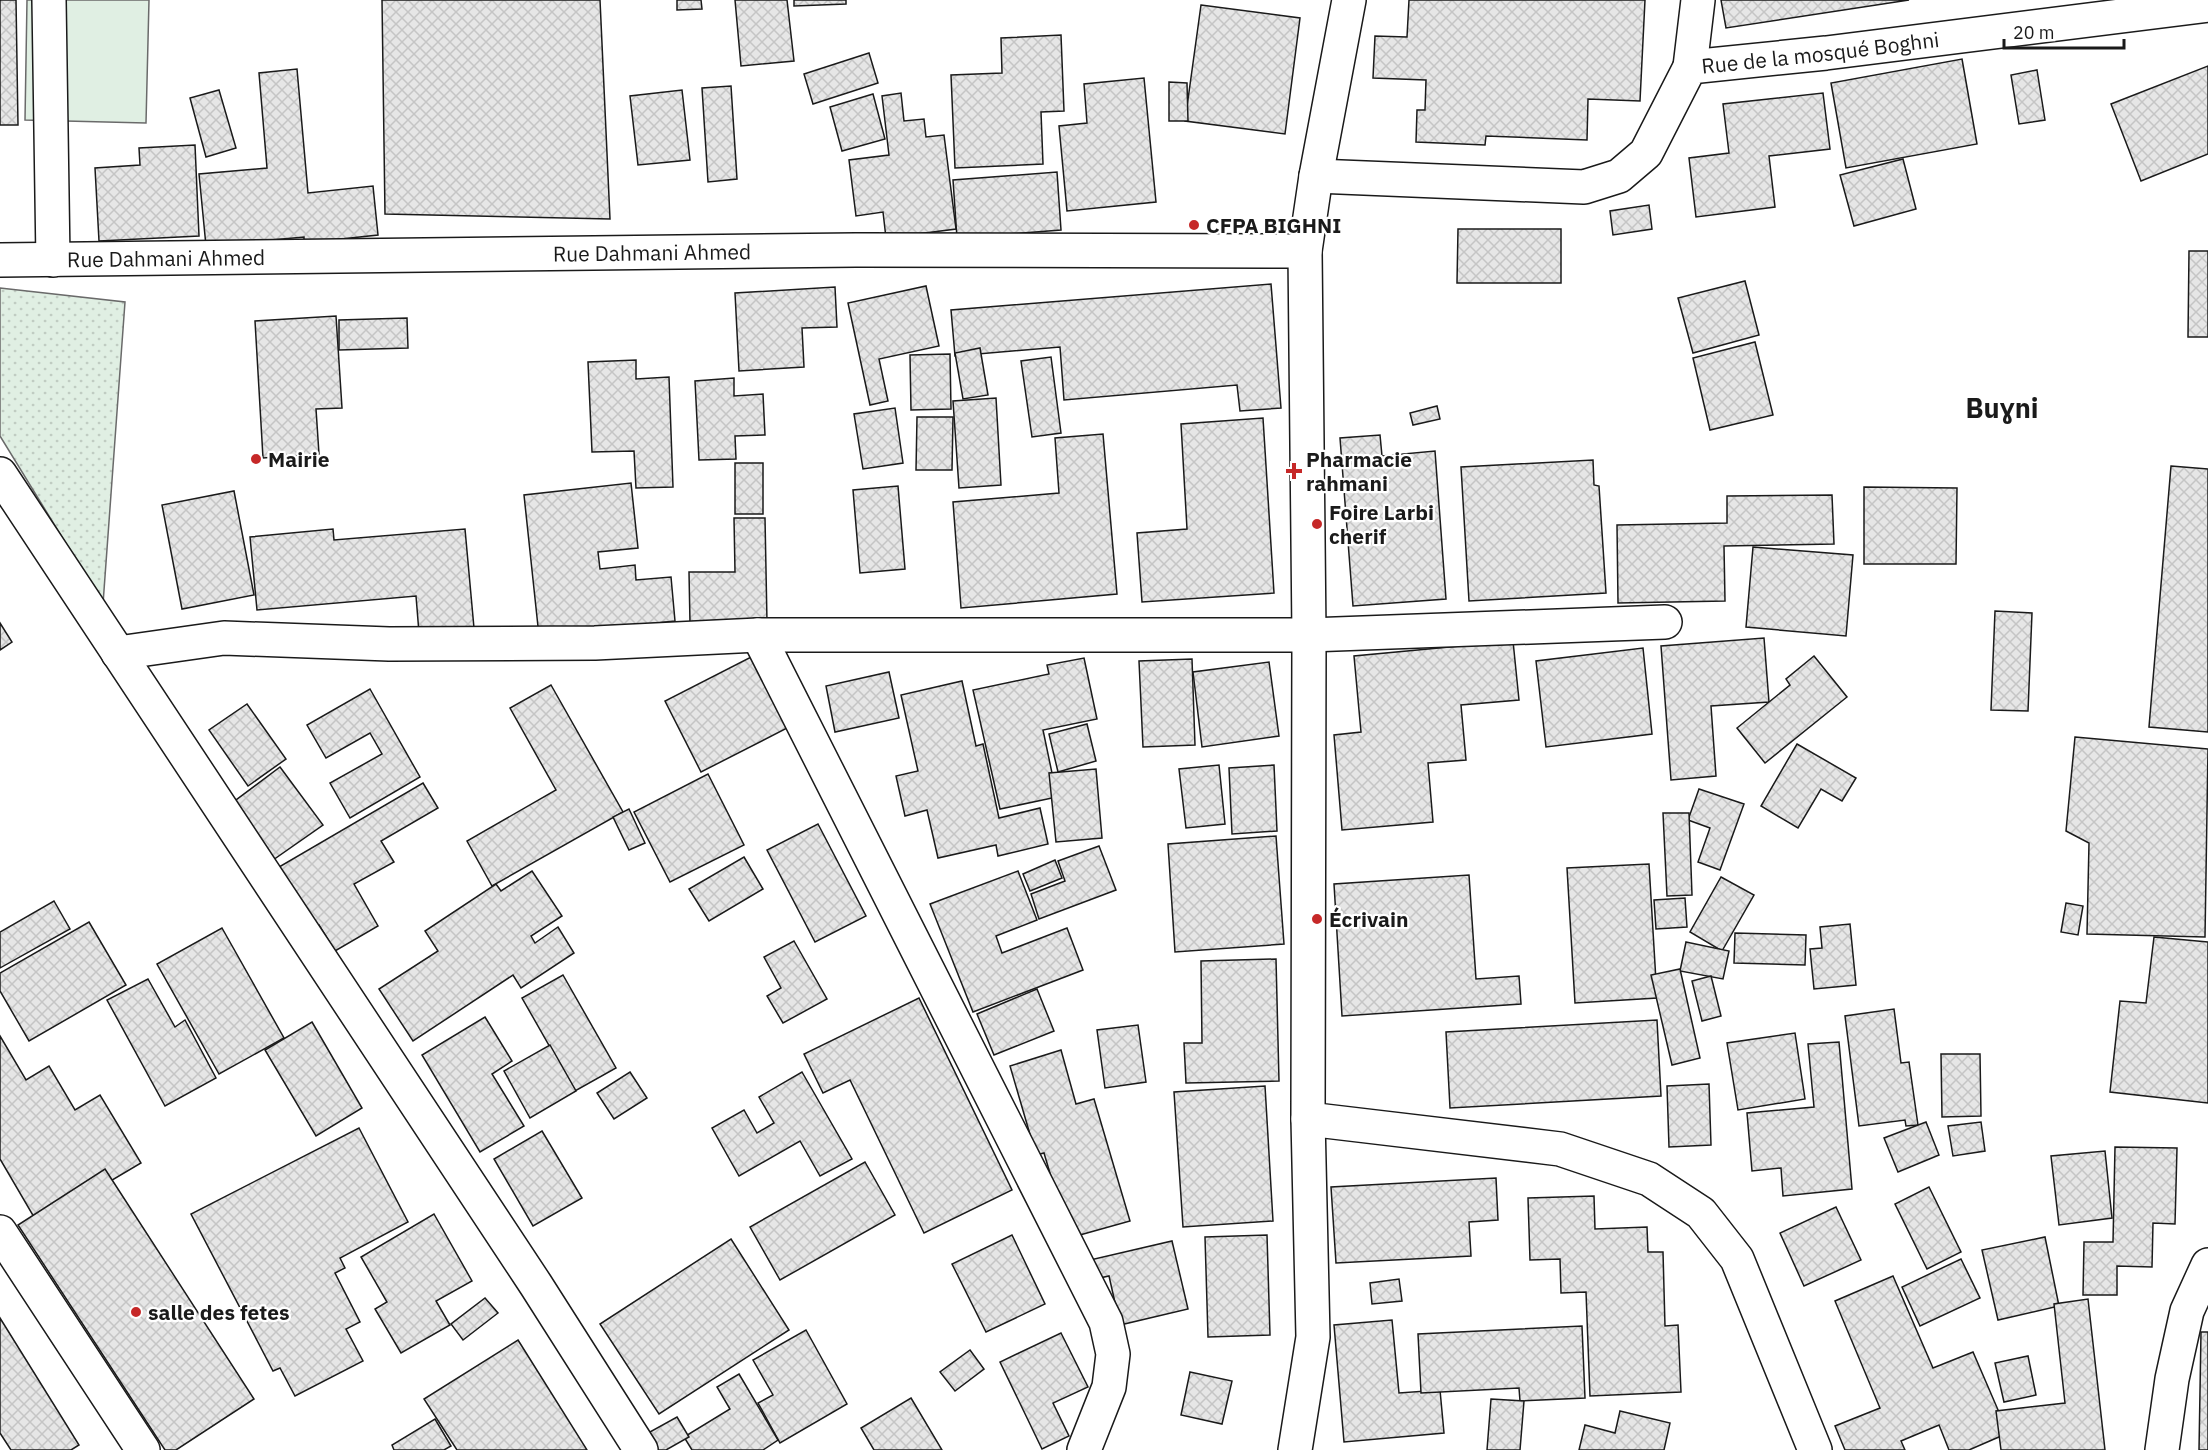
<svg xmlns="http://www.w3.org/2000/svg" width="2208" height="1450" viewBox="0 0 2208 1450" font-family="'IBM Plex Sans',sans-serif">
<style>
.grass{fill:url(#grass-dots);stroke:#6a6a6a;stroke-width:1.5}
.pitch{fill:#e0efe3;stroke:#6a6a6a;stroke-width:1.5}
.building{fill:url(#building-cross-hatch);stroke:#1a1a1a;stroke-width:1.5}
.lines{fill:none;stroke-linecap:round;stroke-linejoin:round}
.minor-casing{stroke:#1a1a1a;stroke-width:36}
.major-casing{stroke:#1a1a1a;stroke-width:36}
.minor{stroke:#fff;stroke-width:33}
.major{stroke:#fff;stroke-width:33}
.poi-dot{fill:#c62828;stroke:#fff;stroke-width:2}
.labels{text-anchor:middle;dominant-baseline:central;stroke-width:4.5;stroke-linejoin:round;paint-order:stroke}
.street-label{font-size:21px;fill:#1a1a1a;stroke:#fff}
.poi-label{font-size:21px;font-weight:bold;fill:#1a1a1a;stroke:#fff;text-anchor:start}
.district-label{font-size:27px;font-weight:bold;fill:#1a1a1a;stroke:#fff}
</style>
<defs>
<pattern id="grass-dots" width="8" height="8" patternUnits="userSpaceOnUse" patternTransform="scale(1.5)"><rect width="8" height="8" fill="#e0efe3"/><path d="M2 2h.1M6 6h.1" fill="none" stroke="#c0ccc2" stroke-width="1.8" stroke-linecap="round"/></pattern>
<pattern id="building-cross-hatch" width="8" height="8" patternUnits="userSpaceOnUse" patternTransform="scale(1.5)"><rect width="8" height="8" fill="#e6e6e6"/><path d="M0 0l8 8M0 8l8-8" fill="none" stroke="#c5c5c5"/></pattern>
</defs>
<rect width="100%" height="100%" fill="#fff"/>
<polygon class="grass" points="0,288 125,302 103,604 0,436"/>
<polygon class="pitch" points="27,0 149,0 146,123 25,120"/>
<g class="building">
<polygon points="0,0 16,0 18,125 0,125"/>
<polygon points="382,0 600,0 610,219 385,214"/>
<polygon points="677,0 701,0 702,9 677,10"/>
<polygon points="735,0 787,0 794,61 741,66"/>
<polygon points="794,0 846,0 846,4 794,6"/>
<polygon points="1409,0 1645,0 1640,101 1588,99 1587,140 1486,136 1485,145 1416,142 1417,110 1425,110 1426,80 1373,78 1375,36 1407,37"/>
<polygon points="1721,0 1909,0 1726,28"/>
<polygon points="1201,5 1300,18 1285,134 1185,121"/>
<polygon points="1061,35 1064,111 1041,112 1043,164 955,168 951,75 1002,73 1001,38"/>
<polygon points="869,53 878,83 813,104 804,74"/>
<polygon points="1962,59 1977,144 1846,168 1831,83"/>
<polygon points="2208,66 2208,154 2141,181 2111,104"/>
<polygon points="297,69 308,193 373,186 378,235 304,243 304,237 206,246 199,174 267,168 259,73"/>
<polygon points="2037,70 2045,120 2019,124 2011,75"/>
<polygon points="1144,78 1156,202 1067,211 1059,126 1087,123 1084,84"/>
<polygon points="1169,82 1187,83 1188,121 1169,121"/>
<polygon points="731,86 737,179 708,182 702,88"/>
<polygon points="219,90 236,148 206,157 190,98"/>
<polygon points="682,90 690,160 638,165 630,96"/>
<polygon points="901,93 904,121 924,119 926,137 944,135 956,229 886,238 883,212 856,216 849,160 889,155 882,96"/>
<polygon points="1823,93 1830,149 1769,156 1775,207 1696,217 1689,158 1729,153 1723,104"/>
<polygon points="873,94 885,139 842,151 830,107"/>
<polygon points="195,145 199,236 99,241 95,168 140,165 139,148"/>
<polygon points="1903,159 1916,209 1854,226 1840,175"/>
<polygon points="1057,172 1061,230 957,238 953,180"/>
<polygon points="1649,205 1652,229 1613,235 1610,211"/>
<polygon points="1458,229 1561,229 1561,283 1457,283"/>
<polygon points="2189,251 2208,251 2208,337 2188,337"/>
<polygon points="1745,281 1759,335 1693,353 1678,298"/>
<polygon points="1271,284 1281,408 1240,411 1237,385 1064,400 1060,347 955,356 951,310"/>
<polygon points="926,286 939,346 879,359 888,401 870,405 848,303"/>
<polygon points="835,287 837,327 802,328 804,367 739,371 735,293"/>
<polygon points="336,316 342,408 316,409 319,454 263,458 255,321"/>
<polygon points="407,318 408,348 339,350 339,320"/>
<polygon points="1755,342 1773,415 1710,430 1693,358"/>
<polygon points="980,348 988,395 963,399 955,353"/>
<polygon points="950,354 951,409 911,410 910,355"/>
<polygon points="1051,357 1061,433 1032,437 1021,361"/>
<polygon points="636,360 636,379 669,377 673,487 636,488 634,451 592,452 588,362"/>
<polygon points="734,378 734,396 763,394 765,435 735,436 736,459 699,460 695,381"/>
<polygon points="996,398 1001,485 959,488 953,401"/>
<polygon points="1437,406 1440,419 1413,425 1410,413"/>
<polygon points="895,408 903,463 863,469 854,414"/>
<polygon points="917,417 953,417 952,470 916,470"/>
<polygon points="1263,418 1274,593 1142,602 1137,533 1187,529 1181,424"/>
<polygon points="1103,434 1117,594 961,608 953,502 1059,493 1055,438"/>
<polygon points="1380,435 1382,456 1435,451 1446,599 1353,606 1340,438"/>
<polygon points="1593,460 1594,485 1599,486 1606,593 1469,601 1461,467"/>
<rect x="735" y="463" width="28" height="51"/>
<polygon points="2171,466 2208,469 2208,732 2149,727"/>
<polygon points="631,483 638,548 598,552 600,569 635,565 636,580 671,577 675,621 539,636 524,495"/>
<polygon points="898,486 905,569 860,573 853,490"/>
<polygon points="1864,487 1957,488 1956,564 1864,564"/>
<polygon points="234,491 254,595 182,609 162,505"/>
<polygon points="1832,495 1834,544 1724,546 1725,601 1618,603 1617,525 1727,523 1727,496"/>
<polygon points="734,518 765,518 767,622 690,623 689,572 735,572"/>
<polygon points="333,529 334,540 465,529 474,628 419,633 416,596 257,610 250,537"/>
<polygon points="1753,547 1853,555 1846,636 1746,627"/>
<polygon points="1995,611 2032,613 2028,711 1991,710"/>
<polygon points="0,623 12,642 0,650"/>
<polygon points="1764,638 1769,702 1711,706 1716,776 1671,780 1661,646"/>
<polygon points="1513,641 1519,700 1461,705 1466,760 1428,763 1433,822 1342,830 1334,735 1361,732 1354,656"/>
<polygon points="1643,648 1652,734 1546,747 1536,661"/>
<polygon points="757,654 793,725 701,772 665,701"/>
<polygon points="1814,656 1847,697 1765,763 1737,728 1790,685 1786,679"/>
<polygon points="1084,658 1097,719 1043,730 1057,797 1000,809 973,690 1049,674 1047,665"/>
<polygon points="1192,659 1195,745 1143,747 1139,661"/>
<polygon points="1269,662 1279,736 1202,747 1193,672"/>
<polygon points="889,672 899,718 835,732 826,686"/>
<polygon points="962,681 976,746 983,744 999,818 1040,808 1048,844 998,856 996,845 938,858 927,810 905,816 896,776 918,771 901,695"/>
<polygon points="551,685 623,812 492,886 467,841 556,790 510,708"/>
<polygon points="370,689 420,777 350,818 330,783 382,754 370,733 326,758 307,725"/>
<polygon points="247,704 286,759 248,786 209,730"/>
<polygon points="1087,724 1096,761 1058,772 1049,734"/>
<polygon points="2075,737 2208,749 2205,937 2087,934 2089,843 2066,831"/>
<polygon points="1797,744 1856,778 1842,801 1821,789 1798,828 1761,806"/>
<polygon points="1219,765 1225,824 1186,828 1179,769"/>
<polygon points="1274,765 1277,831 1232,834 1229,768"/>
<polygon points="280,767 323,825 273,860 232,803"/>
<polygon points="1096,769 1102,838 1056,842 1049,773"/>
<polygon points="708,774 744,845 670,882 634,812"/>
<polygon points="423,783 438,808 381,841 394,862 354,884 378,926 335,951 319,925 315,927 279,867"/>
<polygon points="1699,789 1744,804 1720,870 1698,862 1710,828 1688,820"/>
<polygon points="629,809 645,843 629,850 613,817"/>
<polygon points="1663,813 1689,813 1692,895 1667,896"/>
<polygon points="818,824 866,916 815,942 767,850"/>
<polygon points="1276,836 1284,944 1175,952 1168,844"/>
<polygon points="1099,846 1116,890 1039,919 1031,894 1065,881 1058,861"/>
<polygon points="744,857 763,889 709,921 689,889"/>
<polygon points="1055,860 1062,878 1030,891 1023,874"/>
<polygon points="1649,864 1657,998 1575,1003 1567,868"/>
<polygon points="532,871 562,916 531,936 535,943 558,927 574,953 521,988 513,975 413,1041 379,989 438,951 425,931 496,884 501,891"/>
<polygon points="1018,871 1037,920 996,936 1002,953 1067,928 1083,970 973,1012 930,904"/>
<polygon points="1469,875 1476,979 1519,976 1521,1004 1342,1016 1334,884"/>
<polygon points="1721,877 1754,895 1722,951 1690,932"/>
<polygon points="1685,898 1687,927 1656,929 1654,900"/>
<polygon points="54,901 70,929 0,968 0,932"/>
<polygon points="2066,903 2083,906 2078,935 2061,932"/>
<polygon points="89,922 126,985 29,1041 0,991 0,973"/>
<polygon points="1850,924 1856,985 1814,989 1810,949 1822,948 1820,927"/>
<polygon points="222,928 284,1038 219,1074 157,964"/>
<polygon points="1735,933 1806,935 1805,965 1734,963"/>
<polygon points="2154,937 2208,942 2208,1103 2110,1092 2120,1001 2146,1003"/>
<polygon points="794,941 827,999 783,1023 767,996 781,988 764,957"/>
<polygon points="1686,942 1729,951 1723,979 1680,971"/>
<polygon points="1276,959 1279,1081 1186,1083 1184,1043 1202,1043 1201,961"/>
<polygon points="1680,969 1700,1058 1672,1065 1651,975"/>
<polygon points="563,975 616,1068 575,1091 522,998"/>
<polygon points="1711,976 1721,1016 1702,1021 1692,981"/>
<polygon points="148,979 175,1027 185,1020 216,1078 165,1106 107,1000"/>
<polygon points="1037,989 1054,1031 994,1055 977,1014"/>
<polygon points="919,998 1012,1190 924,1233 850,1080 823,1093 804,1054"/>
<polygon points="1894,1009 1901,1063 1909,1062 1918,1125 1906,1126 1905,1120 1859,1126 1845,1016"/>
<polygon points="485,1017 512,1061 492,1074 524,1126 480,1152 422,1055"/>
<polygon points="1657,1020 1661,1096 1450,1108 1446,1032"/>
<polygon points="312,1022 362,1108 316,1136 265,1050"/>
<polygon points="1138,1025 1146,1082 1105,1088 1097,1030"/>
<polygon points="1795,1033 1805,1099 1738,1110 1727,1043"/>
<polygon points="0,1036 26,1080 49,1066 75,1110 100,1095 141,1163 38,1224 0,1159"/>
<polygon points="1839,1042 1852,1189 1783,1196 1781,1168 1752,1171 1747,1113 1814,1107 1808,1044"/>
<polygon points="550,1045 576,1091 530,1118 504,1071"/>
<polygon points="1061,1050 1076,1104 1094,1099 1130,1221 1069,1238 1044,1153 1036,1155 1010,1066"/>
<polygon points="1941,1054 1980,1054 1981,1116 1942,1117"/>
<polygon points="630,1072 647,1098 614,1119 597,1093"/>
<polygon points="802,1072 852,1159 820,1176 800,1141 739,1176 712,1128 744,1110 757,1133 774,1123 759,1097"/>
<polygon points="1709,1084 1711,1145 1669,1147 1667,1086"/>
<polygon points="1265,1086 1273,1221 1183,1227 1174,1092"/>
<polygon points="1926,1122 1939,1155 1898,1172 1884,1138"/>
<polygon points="1981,1122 1985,1151 1953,1156 1948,1126"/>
<polygon points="359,1128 408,1222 340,1258 345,1268 335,1273 360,1322 346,1329 363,1361 295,1396 280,1368 273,1371 191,1214"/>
<polygon points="542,1131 582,1198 533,1226 494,1159"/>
<polygon points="2115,1147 2177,1148 2175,1224 2153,1223 2152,1267 2117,1266 2117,1295 2083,1295 2084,1242 2113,1242"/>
<polygon points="2105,1151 2112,1218 2059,1225 2051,1156"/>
<polygon points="865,1162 895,1215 780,1280 750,1227"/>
<polygon points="105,1169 254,1399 176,1450 165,1450 18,1225"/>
<polygon points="1496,1178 1498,1220 1469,1222 1471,1256 1336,1263 1331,1187"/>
<polygon points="1929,1187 1961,1252 1927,1269 1895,1204"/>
<polygon points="1594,1196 1595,1229 1647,1227 1648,1252 1663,1252 1665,1326 1678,1325 1681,1392 1590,1396 1586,1292 1561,1293 1560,1259 1530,1260 1528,1198"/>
<polygon points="1836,1207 1861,1260 1804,1286 1780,1233"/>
<polygon points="434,1214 472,1281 436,1301 450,1325 401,1353 375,1309 387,1302 361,1257"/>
<polygon points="1012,1235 1045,1304 986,1332 952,1264"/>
<polygon points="1267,1235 1270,1335 1208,1337 1205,1237"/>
<polygon points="2045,1237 2059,1306 1998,1320 1982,1250"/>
<polygon points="731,1239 789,1330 659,1414 600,1324"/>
<polygon points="1172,1241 1188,1309 1120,1325 1109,1276 1095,1279 1090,1260"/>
<polygon points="1961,1259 1980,1298 1920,1326 1902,1287"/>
<polygon points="1893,1276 1933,1368 1973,1352 2008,1433 1969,1450 1949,1450 1939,1425 1901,1441 1905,1450 1845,1450 1835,1426 1880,1408 1835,1301"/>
<polygon points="1399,1279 1402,1301 1372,1304 1370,1283"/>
<polygon points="485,1298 498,1313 463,1340 451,1324"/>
<polygon points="2088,1299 2105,1450 2001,1450 1996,1411 2065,1403 2054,1304"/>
<polygon points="0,1318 79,1445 71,1450 11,1450 0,1433"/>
<polygon points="1392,1320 1399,1393 1440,1390 1444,1433 1344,1442 1334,1325"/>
<polygon points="1582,1326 1585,1398 1520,1401 1519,1388 1421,1393 1418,1334"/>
<polygon points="806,1330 847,1404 780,1443 758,1403 773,1395 753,1360"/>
<polygon points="2201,1332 2208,1332 2208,1450 2199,1450"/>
<polygon points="1061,1333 1088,1387 1053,1403 1069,1436 1042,1449 1000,1362"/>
<polygon points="518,1340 587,1450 457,1450 424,1399"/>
<polygon points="970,1350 984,1369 955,1391 940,1372"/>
<polygon points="2028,1356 2036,1395 2004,1402 1995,1363"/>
<polygon points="1190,1372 1232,1381 1222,1424 1181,1415"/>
<polygon points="739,1374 778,1440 763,1450 692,1450 684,1437 730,1409 717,1387"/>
<polygon points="911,1398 942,1450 874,1450 861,1428"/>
<polygon points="1491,1399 1524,1401 1520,1450 1487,1450"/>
<polygon points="1620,1411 1670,1423 1664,1450 1579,1450 1585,1425 1615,1433"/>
<polygon points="677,1417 689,1437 666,1450 657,1450 648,1433"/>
<polygon points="435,1419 451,1446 444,1450 394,1450 392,1445"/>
</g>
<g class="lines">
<defs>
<g id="minor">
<polyline points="49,0 53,260"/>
<polyline points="1690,67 1698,0"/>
<path id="s1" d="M1316,176l268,11 35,-11 27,-23 44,-86 136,-14 382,-48"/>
<polyline points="1305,251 1316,176 1349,0"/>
<polyline points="758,635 1106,1322 1113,1354 1109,1387 1084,1450"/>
<polyline points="118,653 224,638 389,644 595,643 758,635 1309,635 1665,622"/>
<polyline points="0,1232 143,1450"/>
<polyline points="1295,1450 1313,1337 1308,1119"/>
<polyline points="2162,1450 2172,1379 2187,1311 2208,1265"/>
</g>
<g id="major">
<path id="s2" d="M0,260l856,-10 449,1 4,384 -1,484 252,30 89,30 52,34 36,46 78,191"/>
<polyline points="0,474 536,1285 641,1450"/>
</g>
</defs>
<use href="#minor" class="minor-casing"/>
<use href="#major" class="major-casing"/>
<use href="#minor" class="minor"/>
<use href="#major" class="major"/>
</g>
<g class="poi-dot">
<circle cx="1194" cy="225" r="6"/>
<circle cx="256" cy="459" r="6"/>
<path d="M1291 462h6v6h6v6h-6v6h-6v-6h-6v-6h6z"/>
<circle cx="1317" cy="524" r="6"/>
<circle cx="1317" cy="919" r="6"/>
<circle cx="136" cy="1312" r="6"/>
</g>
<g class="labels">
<g class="street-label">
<text stroke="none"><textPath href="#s1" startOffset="568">Rue de la mosqué Boghni</textPath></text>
<text stroke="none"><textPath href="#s2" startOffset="652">Rue Dahmani Ahmed</textPath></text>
<text stroke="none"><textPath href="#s2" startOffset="166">Rue Dahmani Ahmed</textPath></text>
</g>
<g class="poi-label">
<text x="1206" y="225">CFPA BIGHNI</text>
<text x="268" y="459">Mairie</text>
<text x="1306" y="459">Pharmacie<tspan x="1306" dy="24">rahmani</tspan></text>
<text x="1329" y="512">Foire Larbi<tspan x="1329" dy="24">cherif</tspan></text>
<text x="1329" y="919">Écrivain</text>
<text x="148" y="1312">salle des fetes</text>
</g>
<g class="district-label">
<text x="2002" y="407">Buɣni</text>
</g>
</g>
<path d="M2004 39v9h120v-9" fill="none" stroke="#1a1a1a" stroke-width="3"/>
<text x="2013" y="39" font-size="18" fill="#1a1a1a" stroke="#ffffff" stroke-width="4.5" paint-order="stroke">20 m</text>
</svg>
